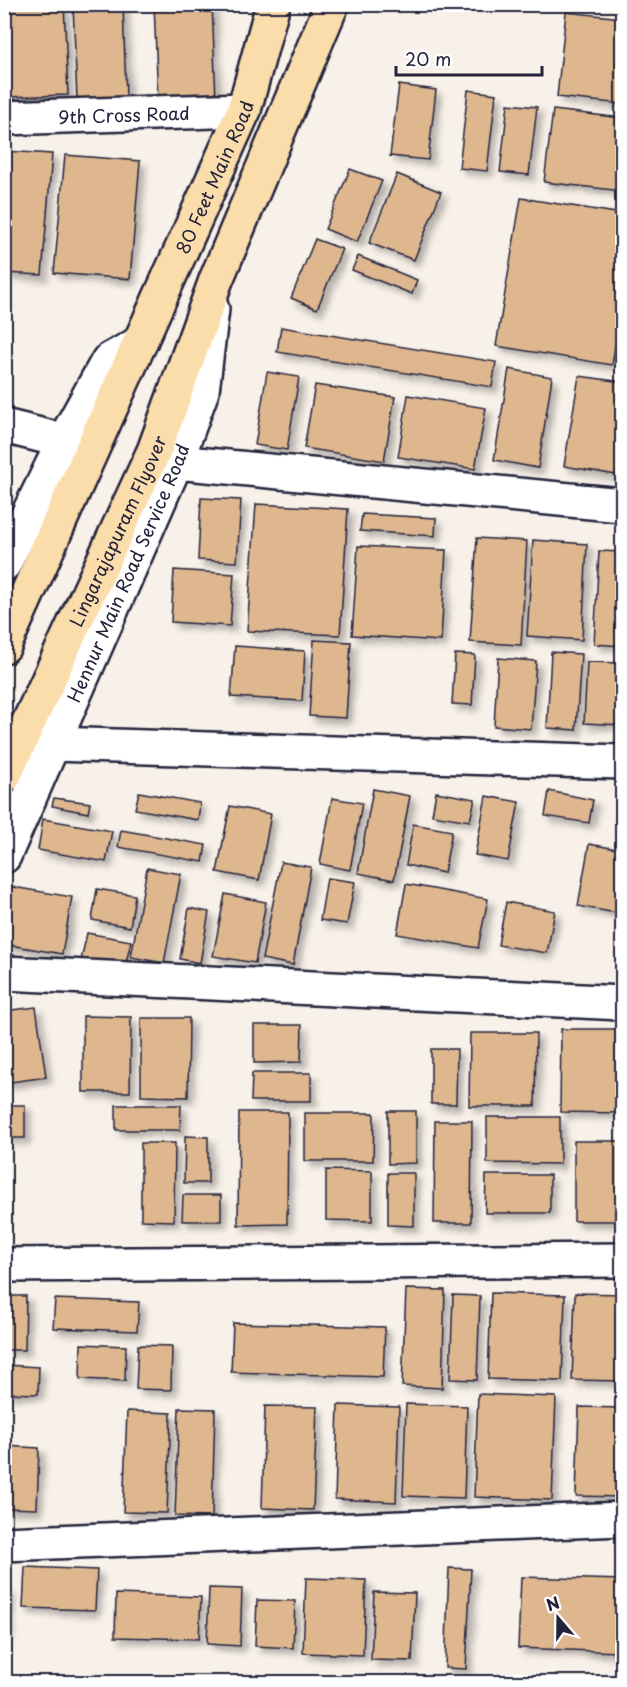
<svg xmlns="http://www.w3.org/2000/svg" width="627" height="1687" viewBox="0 0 627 1687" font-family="'Playpen Sans',sans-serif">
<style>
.building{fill:#deb78f;stroke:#22223b;stroke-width:1.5;filter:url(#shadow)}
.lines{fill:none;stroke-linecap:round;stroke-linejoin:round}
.street-casing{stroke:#22223b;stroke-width:38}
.secondary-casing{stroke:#22223b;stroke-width:38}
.primary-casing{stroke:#22223b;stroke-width:38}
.street{stroke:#fff;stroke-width:33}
.secondary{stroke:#fff;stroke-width:33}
.primary{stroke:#fbddab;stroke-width:33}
.labels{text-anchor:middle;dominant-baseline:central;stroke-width:6;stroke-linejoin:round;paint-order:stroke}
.street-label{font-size:18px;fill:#22223b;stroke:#fff}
</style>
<defs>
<filter id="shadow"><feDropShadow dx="5.5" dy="5.5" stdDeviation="3" flood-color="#0004"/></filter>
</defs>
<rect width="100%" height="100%" fill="#f8f1e9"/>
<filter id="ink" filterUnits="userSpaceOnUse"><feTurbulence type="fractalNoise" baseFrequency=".0167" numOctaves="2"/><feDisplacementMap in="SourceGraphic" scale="12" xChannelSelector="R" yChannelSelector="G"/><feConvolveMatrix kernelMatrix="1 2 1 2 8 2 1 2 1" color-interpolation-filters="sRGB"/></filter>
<g filter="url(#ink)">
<g class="building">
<polygon points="4,4 64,4 68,95 4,97"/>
<polygon points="73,4 123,4 126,97 77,99"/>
<polygon points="154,4 212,4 216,99 158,101"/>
<polygon points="566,12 622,18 622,104 557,97"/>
<polygon points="399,85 436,90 428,160 390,156"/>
<polygon points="468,90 496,94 487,171 459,168"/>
<polygon points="508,104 537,107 529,175 500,172"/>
<polygon points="553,110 622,118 622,191 544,182"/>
<polygon points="4,151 52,154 42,275 4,273"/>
<polygon points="65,155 140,161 130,279 54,273"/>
<polygon points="350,169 382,181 357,242 325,229"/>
<polygon points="397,174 441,192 414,260 369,243"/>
<polygon points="521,198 622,214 622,300 612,365 496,346"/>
<polygon points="315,239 342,249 317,309 291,298"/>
<polygon points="358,256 417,280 412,294 352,270"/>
<polygon points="281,327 496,362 492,387 277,352"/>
<polygon points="509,369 552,377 538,468 494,460"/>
<polygon points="267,372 299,377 287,450 255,445"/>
<polygon points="579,376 622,382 622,476 564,466"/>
<polygon points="315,385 395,397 384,461 304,448"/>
<polygon points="408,395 486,408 475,469 398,457"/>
<polygon points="201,498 241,500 237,562 198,560"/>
<polygon points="256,504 348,509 340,635 247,631"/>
<polygon points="362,514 436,518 435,536 360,531"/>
<polygon points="477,538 527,541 521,645 470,642"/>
<polygon points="533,540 587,544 582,640 527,636"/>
<polygon points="358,546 446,550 441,641 352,635"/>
<polygon points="599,551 622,552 622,646 594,644"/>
<polygon points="174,570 234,574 230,626 171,622"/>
<polygon points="314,640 351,642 346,718 309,716"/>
<polygon points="235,646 305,651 302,701 231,697"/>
<polygon points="551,652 581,654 576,730 547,728"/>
<polygon points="455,654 475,655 472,705 452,704"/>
<polygon points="498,658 536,661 531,729 494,726"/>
<polygon points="587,662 622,663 622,725 584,723"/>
<polygon points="373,789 410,796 394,880 358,873"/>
<polygon points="549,791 593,800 589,823 545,816"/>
<polygon points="139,792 200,803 198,820 135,809"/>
<polygon points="436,792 475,799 470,821 432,815"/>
<polygon points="486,796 519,802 508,861 475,855"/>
<polygon points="54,798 90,803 88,813 52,806"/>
<polygon points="332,798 362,803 350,870 320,864"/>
<polygon points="230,806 271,814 259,880 217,872"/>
<polygon points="43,819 112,831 106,862 38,850"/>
<polygon points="413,824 452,831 444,873 406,865"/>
<polygon points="121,830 206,845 203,862 118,847"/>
<polygon points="589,844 622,850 622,914 578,906"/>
<polygon points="281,862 311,867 293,965 262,959"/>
<polygon points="147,868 181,874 164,963 131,957"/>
<polygon points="327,878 355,882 347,924 320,920"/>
<polygon points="406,884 488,899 478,948 397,934"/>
<polygon points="7,886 72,897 62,954 4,944 4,901"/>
<polygon points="97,889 135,895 130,927 92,920"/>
<polygon points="225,894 266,902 255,963 213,956"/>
<polygon points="506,902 555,911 547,953 498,945"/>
<polygon points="189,908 209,912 200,963 180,959"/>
<polygon points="87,933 131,941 125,968 81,960"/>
<polygon points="36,1007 46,1077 4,1083 4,1011"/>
<polygon points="83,1016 131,1017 130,1092 83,1092"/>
<polygon points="141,1018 189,1018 188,1097 141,1096"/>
<polygon points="254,1025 302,1025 301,1062 254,1063"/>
<polygon points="561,1029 622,1029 622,1113 560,1112"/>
<polygon points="470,1033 536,1033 535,1106 469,1106"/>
<polygon points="431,1049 457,1049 456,1104 431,1104"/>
<polygon points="252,1073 311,1073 311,1101 251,1101"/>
<rect x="4" y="1105" width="21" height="33"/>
<polygon points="116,1105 181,1105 180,1130 116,1130"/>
<polygon points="388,1111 416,1111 416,1163 388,1164"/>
<polygon points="239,1112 288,1112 287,1224 238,1225"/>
<polygon points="305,1113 374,1113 373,1161 305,1161"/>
<polygon points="487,1117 560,1117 560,1164 487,1163"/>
<polygon points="435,1121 472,1121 471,1223 434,1223"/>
<polygon points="185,1136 208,1137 208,1183 184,1183"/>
<rect x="574" y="1141" width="48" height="80"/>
<polygon points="141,1143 175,1143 174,1221 141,1220"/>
<polygon points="326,1170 372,1171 372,1221 326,1220"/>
<polygon points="388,1173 414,1173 414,1226 388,1225"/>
<polygon points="486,1175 550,1175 550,1213 485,1213"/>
<polygon points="183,1195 221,1195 221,1221 182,1221"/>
<polygon points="406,1289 445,1290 442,1388 402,1386"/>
<polygon points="491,1293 565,1295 562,1381 488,1379"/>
<polygon points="575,1293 622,1294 622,1381 572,1380"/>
<polygon points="453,1295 480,1296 477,1380 450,1379"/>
<polygon points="4,1296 26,1296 25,1350 4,1350"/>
<polygon points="55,1299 139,1302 137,1331 53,1328"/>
<polygon points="233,1323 385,1327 383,1377 231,1372"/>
<polygon points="81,1344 126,1346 125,1381 80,1379"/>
<polygon points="138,1345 172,1346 171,1390 136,1389"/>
<polygon points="4,1365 39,1367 38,1394 4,1393"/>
<polygon points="478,1394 556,1397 552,1500 474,1497"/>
<polygon points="406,1404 467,1406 464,1498 403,1496"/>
<polygon points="338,1405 399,1407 396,1502 335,1499"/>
<polygon points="265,1406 317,1407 313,1510 262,1508"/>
<polygon points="579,1407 622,1408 622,1497 576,1496"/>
<polygon points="179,1408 215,1409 212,1517 175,1516"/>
<polygon points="127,1411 171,1413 167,1513 123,1512"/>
<polygon points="4,1446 39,1448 37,1509 4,1508"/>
<polygon points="25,1567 97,1570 95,1610 23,1608"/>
<polygon points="449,1568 471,1569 466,1669 445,1668"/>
<polygon points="521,1577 622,1580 618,1652 518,1648"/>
<polygon points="306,1578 366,1580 363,1655 303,1653"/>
<polygon points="209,1588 242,1589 240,1646 207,1644"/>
<polygon points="4,1590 9,1590 7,1634 4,1634"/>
<polygon points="374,1592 415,1593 412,1661 371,1660"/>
<polygon points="116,1594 201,1597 199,1639 115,1637"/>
<polygon points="257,1600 295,1601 293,1648 255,1646"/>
<polygon points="271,1680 325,1682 271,1682"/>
</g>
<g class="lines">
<defs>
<g id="street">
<path id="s1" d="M4,118l240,-8"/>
<polyline points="4,426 64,441"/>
<polyline points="176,462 622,505"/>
<polyline points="53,744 622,762"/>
<polyline points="4,973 622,1003"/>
<polyline points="4,1265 622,1260"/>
<polyline points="4,1544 622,1519"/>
</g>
<g id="secondary">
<polyline points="4,564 64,441 108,361 140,343"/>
<path id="s2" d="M4,856l172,-394 26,-71 10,-82"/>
</g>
<g id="primary">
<path id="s3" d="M4,646l240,-536 29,-106"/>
<path id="s4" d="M4,776l150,-325 62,-171 116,-276"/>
</g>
</defs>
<use href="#street" class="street-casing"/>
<use href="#secondary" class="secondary-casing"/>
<use href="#primary" class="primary-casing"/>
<use href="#street" class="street"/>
<use href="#secondary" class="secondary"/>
<use href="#primary" class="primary"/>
</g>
</g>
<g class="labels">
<g class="street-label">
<text stroke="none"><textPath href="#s1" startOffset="120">9th Cross Road</textPath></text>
<text stroke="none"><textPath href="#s3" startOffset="514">80 Feet Main Road</textPath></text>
<text stroke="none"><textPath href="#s4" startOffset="270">Lingarajapuram Flyover</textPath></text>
<text stroke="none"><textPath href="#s2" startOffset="309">Hennur Main Road Service Road</textPath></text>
</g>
</g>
<rect width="627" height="1687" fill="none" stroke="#fff" stroke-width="24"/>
<rect x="12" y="12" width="603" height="1663" fill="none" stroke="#22223b" stroke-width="2" filter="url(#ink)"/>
<g transform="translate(558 1618) rotate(340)" stroke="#ffffff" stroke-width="4.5" paint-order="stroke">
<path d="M0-4.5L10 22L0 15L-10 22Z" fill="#22223b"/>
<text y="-9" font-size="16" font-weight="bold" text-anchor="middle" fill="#22223b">N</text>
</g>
<path d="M396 66v9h146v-9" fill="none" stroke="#22223b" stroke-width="3"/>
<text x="405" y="66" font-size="18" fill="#22223b" stroke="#ffffff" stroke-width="4.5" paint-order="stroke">20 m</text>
</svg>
